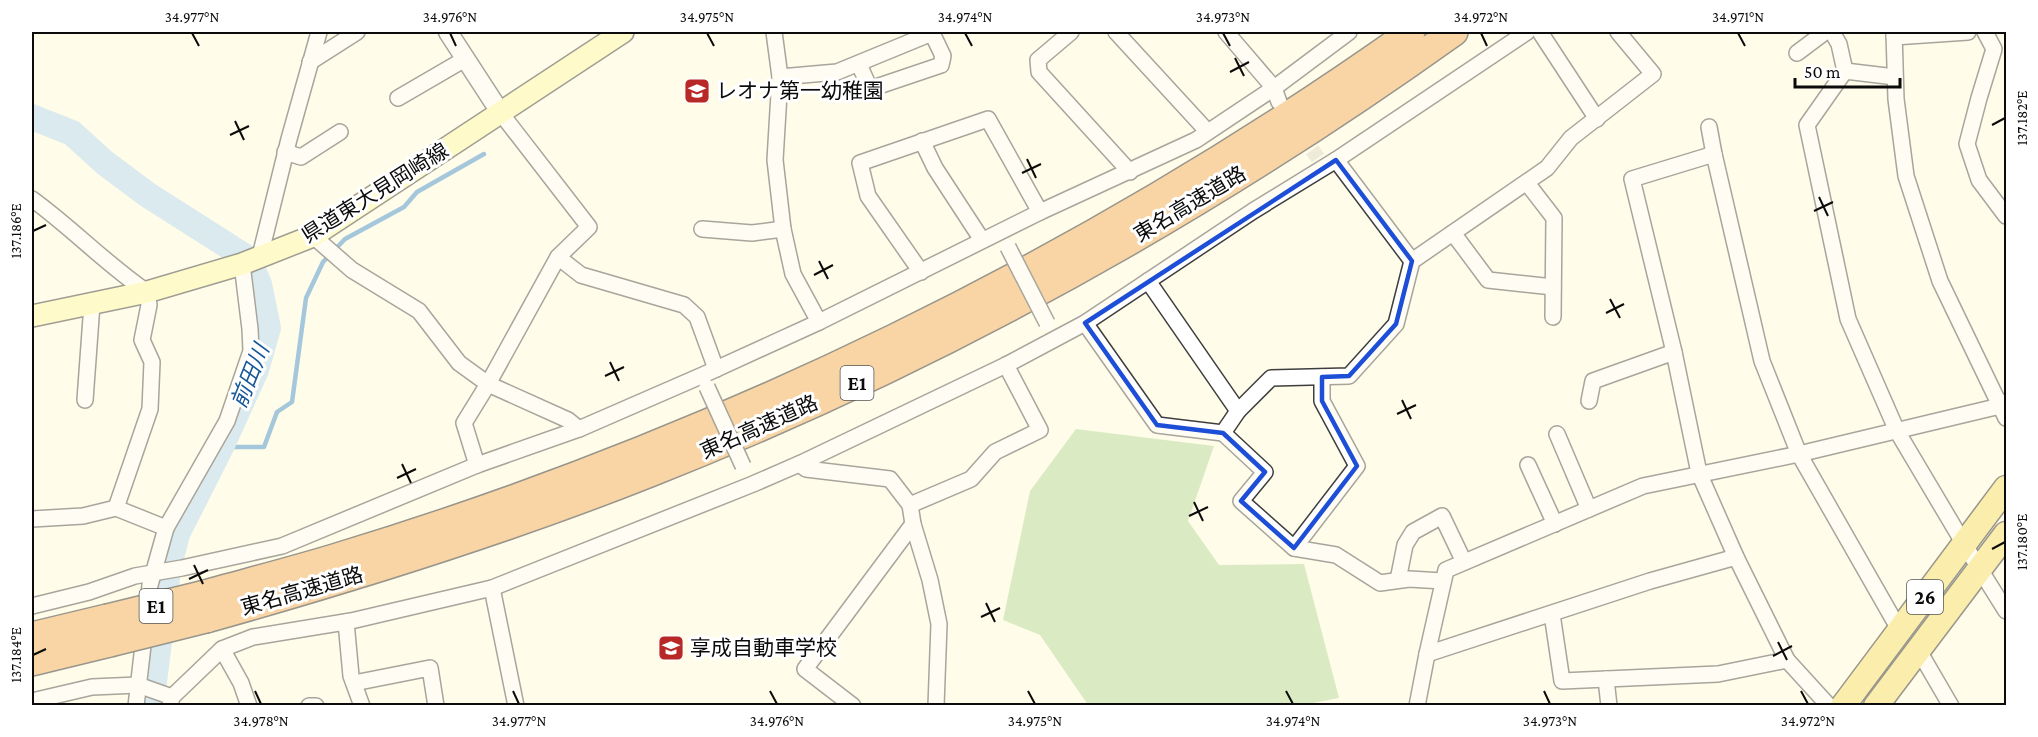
<svg xmlns="http://www.w3.org/2000/svg" width="2038" height="737" viewBox="0 0 2038 737" font-family="'Crimson Pro','Noto Sans JP',serif">
<style>
.forest{fill:#aed894}
.lines{fill:none;stroke-linecap:round;stroke-linejoin:round}
.stream{stroke:#3787ca;stroke-width:4.5}
.river{stroke:#afd6f5;stroke-width:26}
.minor-tunnel{stroke:#dad8c8;stroke-width:15;stroke-dasharray:15 8;stroke-linecap:butt}
.minor-casing{stroke:#3e3e3e;stroke-width:18}
.tertiary-casing{stroke:#3e3e3e;stroke-width:21}
.secondary-casing{stroke:#2d2d2d;stroke-width:24}
.primary-casing{stroke:#1c1c1c;stroke-width:27}
.motorway-casing{stroke:#1c1c1c;stroke-width:30}
.minor{stroke:#fff;stroke-width:15}
.tertiary{stroke:#fff;stroke-width:18}
.secondary{stroke:#fef9a5;stroke-width:21}
.primary{stroke:#f6db61;stroke-width:24}
.motorway{stroke:#f2a654;stroke-width:27}
.minor-bridge-casing{stroke:#3e3e3e;stroke-width:18;stroke-linecap:butt}
.motorway-bridge-casing{stroke:#1c1c1c;stroke-width:30;stroke-linecap:butt}
.minor-bridge{stroke:#fff;stroke-width:15}
.motorway-bridge{stroke:#f2a654;stroke-width:27}
.marked{fill:none;stroke:#1d4ed8;stroke-width:4.5;stroke-linejoin:round}
.ticks{fill:none;stroke:#0b0b0b;stroke-width:2}
.labels{text-anchor:middle;dominant-baseline:central;stroke-width:6;stroke-linejoin:round;paint-order:stroke}
.shield{fill:#fff;stroke:#545454;stroke-width:1.5}
.shield-label{font-size:20px;font-weight:bold;fill:#0b0b0b}
.poi-label{font-size:21px;fill:#0b0b0b;stroke:#fff;text-anchor:start}
.street-label{font-size:21px;fill:#0b0b0b;stroke:#fff}
.water-label{font-size:22px;font-style:italic;fill:#175899;stroke:#fff}
.neatline{fill:none;stroke:#0b0b0b;stroke-width:2}
.ticks-label{font-size:15px;text-anchor:middle;fill:#0b0b0b}
</style>
<rect width="100%" height="100%" fill="#fffce9"/>
<polygon class="forest" points="1076,429 1214,446 1188,521 1219,565 1304,564 1339,698 1297,706 1088,705 1040,635 1003,620 1030,491"/>
<g class="lines">
<polyline class="stream" points="221,447 264,447 277,412 292,402 306,298 323,262 345,239 404,207 417,192 484,154"/>
<polyline class="river" points="32,117 72,133 105,163 148,195 247,258 259,284 268,328 256,370 221,447 177,534 168,570 151,706"/>
<polyline class="minor-tunnel" points="1299,131 1318,158"/>
<defs>
<g id="minor">
<polyline points="774,32 780,77 775,160 783,229 793,274 819,322"/>
<polyline points="1071,32 1038,60 1039,72 1130,172"/>
<polyline points="1116,32 1207,131"/>
<polyline points="1226,32 1274,88 1279,102"/>
<polyline points="1540,32 1597,119"/>
<polyline points="1832,32 1839,44 1845,71"/>
<polyline points="1894,32 1896,99 1906,176 1940,281 2006,418"/>
<polyline points="1985,32 1994,49 1979,98 1967,144 1979,180 2006,216"/>
<polyline points="1894,37 1968,32"/>
<polyline points="1797,53 1825,32"/>
<polyline points="310,62 357,32"/>
<polyline points="780,77 837,72 932,33 943,56 941,65 870,89 859,64"/>
<polyline points="1895,77 1845,71 1807,125 1848,319 1897,431 1964,544 2006,611"/>
<polyline points="398,98 465,59"/>
<polyline points="1709,127 1714,154 1762,361 1799,454 1900,631"/>
<polyline points="922,141 935,168 982,240"/>
<polyline points="285,152 301,157 340,132"/>
<polyline points="1714,154 1632,179 1674,352 1699,473 1736,557 1787,660 1829,706"/>
<polyline points="1336,160 1412,261"/>
<polyline points="1527,183 1554,218 1553,317"/>
<path d="M32,199c40,29 74,65 115,93l2,13 -7,35 10,22 -2,47 -34,99 50,20"/>
<polyline points="702,229 752,233 783,229"/>
<polyline points="1453,233 1488,280 1553,287"/>
<polyline points="313,236 352,270 419,311 459,363 488,384 568,420 579,429"/>
<polyline points="260,256 289,139 319,32"/>
<polyline points="558,257 581,275 684,305 697,317 716,369"/>
<polyline points="921,272 868,196 860,163 988,119 1040,212"/>
<polyline points="1148,281 1238,411"/>
<polyline points="1085,323 1157,425 1223,433 1238,411 1271,378 1349,376 1396,324 1412,261 1547,168 1571,138 1653,74 1618,32"/>
<polyline points="85,400 92,304"/>
<polyline points="1589,401 1593,381 1674,352"/>
<polyline points="1223,433 1265,472 1241,501 1294,548 1357,466 1322,401 1322,377"/>
<polyline points="1557,434 1589,509"/>
<polyline points="799,464 1006,365 1085,323 1253,211 1336,160 1527,32"/>
<polyline points="477,465 464,423 488,384 558,257 589,227 500,112"/>
<polyline points="1528,465 1555,524"/>
<polyline points="910,505 971,479 995,452 1040,430 1006,365"/>
<polyline points="32,519 83,516 116,508"/>
<polyline points="1294,548 1336,555 1380,583 1409,579 1443,581"/>
<polyline points="1398,580 1405,545 1413,532 1442,516 1464,562"/>
<polyline points="492,588 516,706"/>
<polyline points="32,606 89,592 135,576 182,568 282,546 477,465 579,429 703,375 819,322 1040,212 1196,140 1274,88 1349,32"/>
<polyline points="1552,614 1562,681 1718,674 1787,660"/>
<polyline points="346,622 351,676 362,706"/>
<polyline points="222,649 241,683 249,706"/>
<polyline points="1919,651 1951,706"/>
<polyline points="1427,654 1650,581 1736,557"/>
<polyline points="1606,679 1609,706"/>
<polyline points="354,683 430,668 436,706"/>
<polyline points="32,701 92,687 138,685 172,697"/>
<polyline points="136,706 150,585 166,528 227,421 251,351 250,329 242,264"/>
<polyline points="170,706 172,697 222,649 253,637 351,621 492,588 753,484 799,464 806,469 890,479 910,505 913,524 930,580 939,624 936,706"/>
<polyline points="309,706 316,706"/>
<polyline points="853,706 805,669 913,524"/>
<polyline points="1417,706 1427,654 1446,570 1643,486 1799,454 2000,406 2006,402"/>
</g>
<polyline id="tertiary" points="448,32 500,112"/>
<polyline id="secondary" points="32,316 147,292 242,264 313,236 623,32"/>
<g id="primary">
<polyline points="1843,706 2006,488"/>
<polyline points="1876,706 2006,534"/>
</g>
<g id="motorway">
<path d="M205,594c43,-12 86,-23 129,-36 381,-115 753,-296 1077,-526"/>
<path d="M206,619c150,-42 298,-88 444,-146 284,-112 555,-263 804,-441"/>
<polyline points="32,636 107,618"/>
<polyline points="32,662 110,643"/>
</g>
</defs>
<use href="#minor" class="minor-casing"/>
<use href="#tertiary" class="tertiary-casing"/>
<use href="#secondary" class="secondary-casing"/>
<use href="#primary" class="primary-casing"/>
<use href="#motorway" class="motorway-casing"/>
<use href="#minor" class="minor"/>
<use href="#tertiary" class="tertiary"/>
<use href="#secondary" class="secondary"/>
<use href="#primary" class="primary"/>
<use href="#motorway" class="motorway"/>
<defs>
<g id="minor-bridge">
<polyline points="1008,247 1047,323"/>
<polyline points="707,387 743,466"/>
</g>
<g id="motorway-bridge">
<polyline points="107,618 205,594"/>
<polyline points="110,643 206,619"/>
</g>
</defs>
<use href="#minor-bridge" class="minor-bridge-casing"/>
<use href="#motorway-bridge" class="motorway-bridge-casing"/>
<use href="#minor-bridge" class="minor-bridge"/>
<use href="#motorway-bridge" class="motorway-bridge"/>
</g>
<path d="M0 0H2038V737H0ZM1336,160l76,101 -16,63 -47,52 -27,1v24l35,65 -63,82 -53,-47 24,-29 -42,-39 -66,-8 -72,-102z" fill="#fffce9" fill-opacity=".55" fill-rule="evenodd"/>
<path class="marked" d="M1336,160l76,101 -16,63 -47,52 -27,1v24l35,65 -63,82 -53,-47 24,-29 -42,-39 -66,-8 -72,-102z"/>
<path class="ticks" d="M192,33l7,13M450,33l6,13M707,33l7,13M965,33l7,13M1223,33l7,13M1481,33l6,13M1738,33l7,13M1235,58l9,18M1230,72l19,-10M235,121l9,19M1992,125l13,-7M230,135l19,-9M1027,159l9,19M1022,173l19,-9M1819,197l9,19M1814,211l19,-9M33,231l13,-6M819,261l9,18M814,275l19,-10M1610,299l10,19M1606,313l18,-9M610,362l9,19M605,376l19,-9M1402,400l9,19M1397,414l19,-9M402,464l9,19M397,478l19,-9M1194,502l9,19M1189,516l19,-9M1992,549l13,-7M194,565l9,19M189,579l19,-9M986,603l9,19M981,617l19,-9M1778,642l9,18M33,655l13,-6M1773,656l19,-10M255,691l6,13M513,691l6,13M770,691l7,13M1028,691l7,13M1286,691l7,13M1544,691l6,13M1801,691l7,13"/>
<defs>
<symbol id="school-square" viewBox="-11 -11 22 22"><rect x="-9" y="-9" width="18" height="18" rx="4" fill="#b72826" stroke="#fff"/><path d="M0-5L7-2L0 1L-7-2ZM-4 1L0 2.5L4 1V4Q0 6-4 4Z" fill="#fff"/></symbol>
</defs>
<g fill-rule="evenodd">
<use href="#school-square" x="682" y="76" width="30" height="30"/>
<use href="#school-square" x="656" y="633" width="30" height="30"/>
</g>
<g class="labels">
<g class="shield">
<rect x="840.5" y="366" width="33" height="34" rx="4.5"/>
<rect x="1907" y="580" width="36" height="34" rx="4.5"/>
<rect x="139.5" y="589" width="33" height="34" rx="4.5"/>
</g>
<g class="shield-label">
<text x="857" y="383">E1</text>
<text x="1925" y="597">26</text>
<text x="156" y="606">E1</text>
</g>
<g class="poi-label">
<text x="716" y="91">レオナ第一幼稚園</text>
<text x="690" y="648">享成自動車学校</text>
</g>
<g class="street-label">
<text transform="translate(375 193) rotate(-32)">県道東大見岡崎線</text>
<text transform="translate(1190 204) rotate(-31)">東名高速道路</text>
<text transform="translate(759 427) rotate(-24)">東名高速道路</text>
<text transform="translate(302 591) rotate(-16)">東名高速道路</text>
</g>
<g class="water-label">
<text transform="translate(250 376) rotate(-68)">前田川</text>
</g>
</g>
<rect width="2038" height="737" fill="none" stroke="#ffffff" stroke-width="66"/>
<path d="M1795 78v9h105v-9" fill="none" stroke="#0b0b0b" stroke-width="3"/>
<text x="1804" y="78" font-size="18" fill="#0b0b0b" stroke="#ffffff" stroke-width="4.5" paint-order="stroke">50 m</text>
<rect x="33" y="33" width="1972" height="671" class="neatline"/>
<g class="ticks-label">
<text x="192" y="22">34.977°N</text>
<text x="450" y="22">34.976°N</text>
<text x="707" y="22">34.975°N</text>
<text x="965" y="22">34.974°N</text>
<text x="1223" y="22">34.973°N</text>
<text x="1481" y="22">34.972°N</text>
<text x="1738" y="22">34.971°N</text>
<text transform="translate(2022 118) rotate(-90)" y="5">137.182°E</text>
<text transform="translate(16 231) rotate(-90)" y="5">137.186°E</text>
<text transform="translate(2022 542) rotate(-90)" y="5">137.180°E</text>
<text transform="translate(16 655) rotate(-90)" y="5">137.184°E</text>
<text x="261" y="726">34.978°N</text>
<text x="519" y="726">34.977°N</text>
<text x="777" y="726">34.976°N</text>
<text x="1035" y="726">34.975°N</text>
<text x="1293" y="726">34.974°N</text>
<text x="1550" y="726">34.973°N</text>
<text x="1808" y="726">34.972°N</text>
</g>
</svg>
